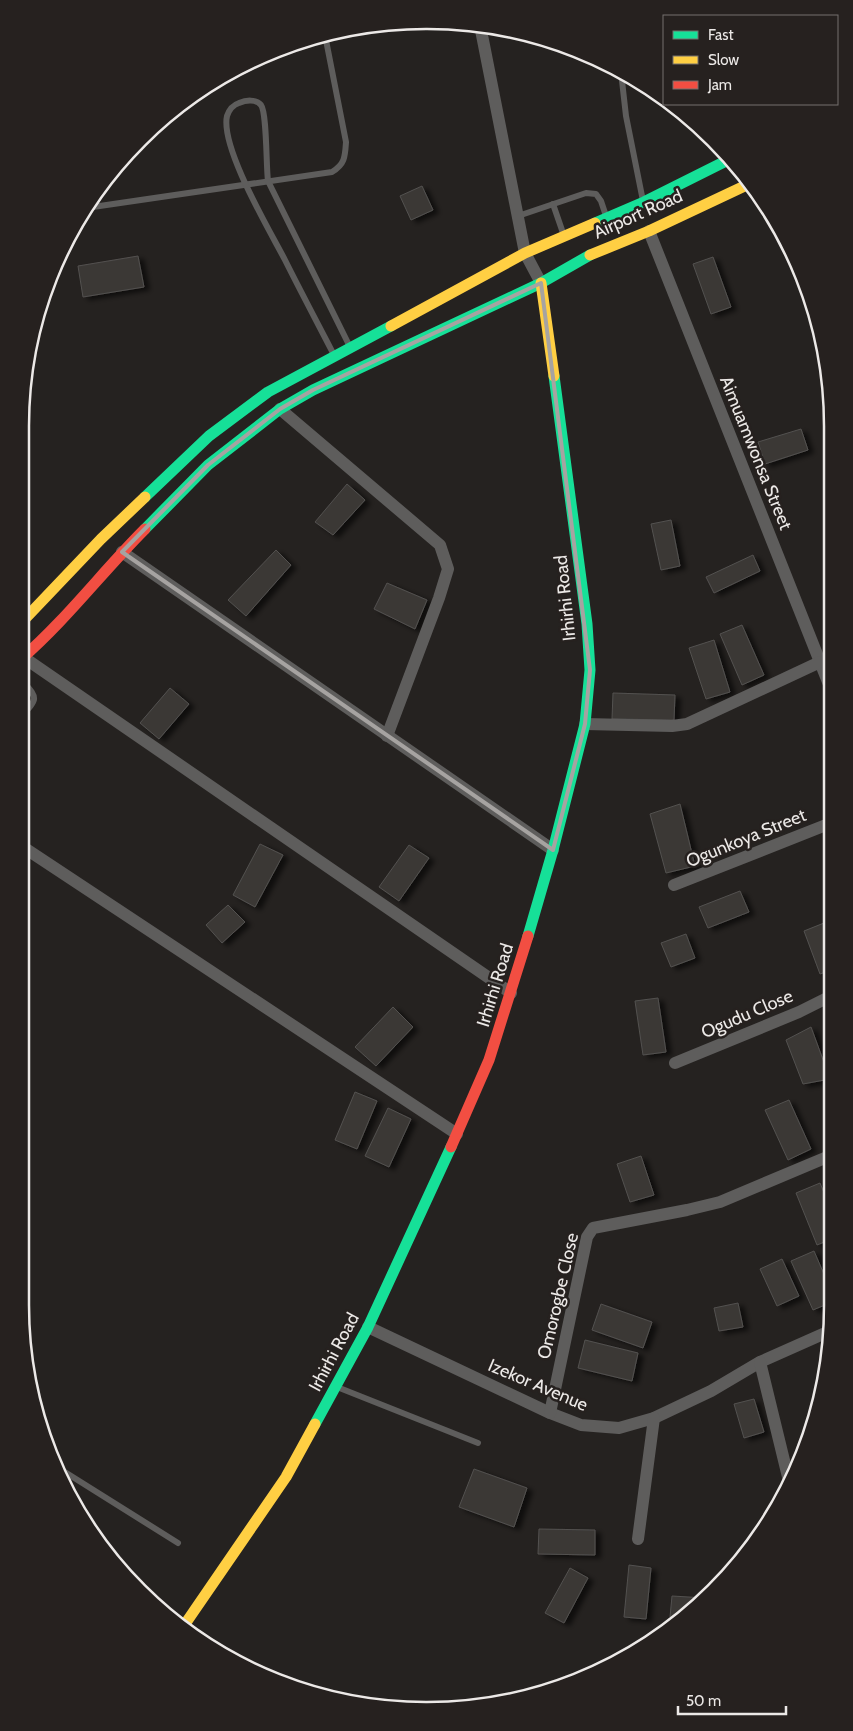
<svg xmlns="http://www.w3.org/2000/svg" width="853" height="1731" viewBox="0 0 853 1731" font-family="Cabin,sans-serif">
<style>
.building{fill:#3a3836;stroke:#53514f;filter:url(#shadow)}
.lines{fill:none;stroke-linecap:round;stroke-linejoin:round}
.lane{stroke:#5e5d5c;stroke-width:6}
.street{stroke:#5e5d5c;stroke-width:12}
.fast{stroke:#16e098;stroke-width:11}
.slow{stroke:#ffcf43;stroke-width:11}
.jam{stroke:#f24e42;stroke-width:11}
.marked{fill:none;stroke:#a6a3a1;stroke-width:4;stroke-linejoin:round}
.labels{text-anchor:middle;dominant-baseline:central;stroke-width:5;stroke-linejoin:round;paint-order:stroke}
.street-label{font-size:18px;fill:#ece9e7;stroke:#26211f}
.rim{fill:none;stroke:#ece9e7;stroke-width:2.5}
</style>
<defs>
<filter id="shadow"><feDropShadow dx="5.5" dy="3" stdDeviation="2.5" flood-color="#0009"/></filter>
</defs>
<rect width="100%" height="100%" fill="#252220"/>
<g class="building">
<polygon points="422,186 433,210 411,220 400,196"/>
<polygon points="138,256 144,287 83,297 78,266"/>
<polygon points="713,257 731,307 711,314 693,264"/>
<polygon points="801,429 808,450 765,464 758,442"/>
<polygon points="347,484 365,500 333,535 315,522"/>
<polygon points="671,520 680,566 661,570 651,524"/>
<polygon points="276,550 291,565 246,616 228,600"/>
<polygon points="753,555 760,571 714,593 706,577"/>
<polygon points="387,583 427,600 415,629 374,609"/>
<polygon points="742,625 764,675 742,685 720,634"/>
<polygon points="714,640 730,692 706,699 689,648"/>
<polygon points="170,688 189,704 159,739 140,723"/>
<polygon points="613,693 675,695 674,720 612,719"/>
<polygon points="680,804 695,866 666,873 650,814"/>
<polygon points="260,844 283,855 255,907 233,895"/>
<polygon points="409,845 429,858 399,901 379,887"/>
<polygon points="740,891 749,912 708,928 699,907"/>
<polygon points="228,905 245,922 222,943 206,925"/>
<polygon points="824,923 831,943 831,970 820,974 804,931"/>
<polygon points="686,934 695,958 671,967 661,943"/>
<polygon points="658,998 666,1052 643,1055 635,1001"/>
<polygon points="393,1007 413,1027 376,1066 355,1047"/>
<polygon points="811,1027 830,1079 803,1084 786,1040"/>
<polygon points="355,1092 377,1101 357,1149 335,1140"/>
<polygon points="789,1100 811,1149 788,1160 765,1110"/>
<polygon points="388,1108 411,1119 389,1167 365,1156"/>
<polygon points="641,1156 654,1195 630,1202 617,1164"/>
<polygon points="820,1183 832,1212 832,1239 817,1245 796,1193"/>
<polygon points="814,1251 832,1293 832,1302 813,1310 791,1261"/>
<polygon points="782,1259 799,1296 777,1306 760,1269"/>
<polygon points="738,1303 743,1327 719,1331 714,1308"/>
<polygon points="601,1304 652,1322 643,1348 592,1330"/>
<polygon points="585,1340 638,1353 632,1381 578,1368"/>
<polygon points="754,1399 764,1432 744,1438 734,1404"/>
<polygon points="474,1469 527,1488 514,1527 459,1507"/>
<polygon points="539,1529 595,1530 595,1555 538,1554"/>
<polygon points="629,1565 651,1568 646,1619 624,1617"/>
<polygon points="570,1568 588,1578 564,1623 545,1613"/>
<polygon points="672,1596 705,1598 678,1617 670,1617"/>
</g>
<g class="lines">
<g class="lane">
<polyline points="621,72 626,116 643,201"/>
<polyline points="553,204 563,233"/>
<path d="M86,208l246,-36c13,-8 13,-15 14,-30l-21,-107"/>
<polyline points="518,216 586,193 596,194 601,201 606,216"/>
<path d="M334,355c-16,-31 -33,-63 -49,-95 -15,-29 -65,-113 -58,-144 2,-6 6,-11 12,-13 7,-3 17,-4 22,2 6,8 5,61 7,76l82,166"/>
<path d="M21,717c18,-20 17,-18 0,-38"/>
<polyline points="337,1387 478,1443"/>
<polyline points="60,1469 178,1543"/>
</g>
<g class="street">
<polyline points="480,25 525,253 541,283"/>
<polyline points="649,231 830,687"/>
<polyline points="280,409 440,545 448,569 439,598 387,736"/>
<polyline points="122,552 553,850"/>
<polyline points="23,657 511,993"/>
<polyline points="585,724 672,726 687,724 820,662"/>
<polyline points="20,845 457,1134"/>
<polyline points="674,885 831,823"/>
<polyline points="675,1063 799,1012 831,996"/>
<polyline points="368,1327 550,1413 581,1425 619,1428 654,1418 711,1391 760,1362 832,1330"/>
<polyline points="760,1362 790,1485"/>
<polyline points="550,1413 587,1237 593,1228 687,1210 720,1202 832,1155"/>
<polyline points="638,1539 654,1418"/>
</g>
<g class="fast">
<polyline points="595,223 644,202 730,159"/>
<polyline points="145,497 209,436 268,392 391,326"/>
<polyline points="145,529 208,465 280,409 313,390 541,283 590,255"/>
<polyline points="528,936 553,850 585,724 590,670 587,624 554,376"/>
<polyline points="315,1424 368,1327 451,1147"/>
</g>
<g class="slow">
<polyline points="590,255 649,231 751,183"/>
<polyline points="541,283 554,376"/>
<polyline points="391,326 525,253 595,223"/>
<polyline points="21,623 101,539 145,497"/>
<polyline points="183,1627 286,1477 315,1424"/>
</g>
<g class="jam">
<path d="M21,659c45,-39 82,-88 124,-130"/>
<polyline points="451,1147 489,1060 528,936"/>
</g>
</g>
<path class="marked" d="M541,283l49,387 -5,54 -32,126 -431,-298 86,-87 72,-56 33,-19z"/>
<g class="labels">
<g class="street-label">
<text transform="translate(638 214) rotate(-24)">Airport Road</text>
<text transform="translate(756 453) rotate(68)">Aimuamwonsa Street</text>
<text transform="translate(565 598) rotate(-96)">Irhirhi Road</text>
<text transform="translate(746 838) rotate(-22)">Ogunkoya Street</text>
<text transform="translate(495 985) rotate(-73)">Irhirhi Road</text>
<text transform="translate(747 1014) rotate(-23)">Ogudu Close</text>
<text transform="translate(558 1296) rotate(-77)">Omorogbe Close</text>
<text transform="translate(334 1352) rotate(-62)">Irhirhi Road</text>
<text transform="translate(538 1385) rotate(23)">Izekor Avenue</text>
</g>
</g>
<path d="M0 0H853V1731H0ZM426 29H427A397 397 0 0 1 824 426V1305A397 397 0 0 1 427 1702H426A397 397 0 0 1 29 1305V426A397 397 0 0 1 426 29Z" fill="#26211f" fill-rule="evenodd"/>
<path class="rim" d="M426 29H427A397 397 0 0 1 824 426V1305A397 397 0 0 1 427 1702H426A397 397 0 0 1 29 1305V426A397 397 0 0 1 426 29Z"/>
<rect x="663" y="15" width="175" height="90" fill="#26211f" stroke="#75716f"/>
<rect x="673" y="31" width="25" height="8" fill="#16e098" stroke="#75716f"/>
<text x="708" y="40" font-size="15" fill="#ece9e7">Fast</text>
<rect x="673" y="56" width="25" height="8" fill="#ffcf43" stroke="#75716f"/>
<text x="708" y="65" font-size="15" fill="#ece9e7">Slow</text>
<rect x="673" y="81" width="25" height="8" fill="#f24e42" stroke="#75716f"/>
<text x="708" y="90" font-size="15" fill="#ece9e7">Jam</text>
<path d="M678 1706v8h108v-8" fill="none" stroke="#ece9e7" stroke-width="2.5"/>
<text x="686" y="1706" font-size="15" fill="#ece9e7" stroke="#26211f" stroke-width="4" paint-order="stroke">50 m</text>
</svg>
